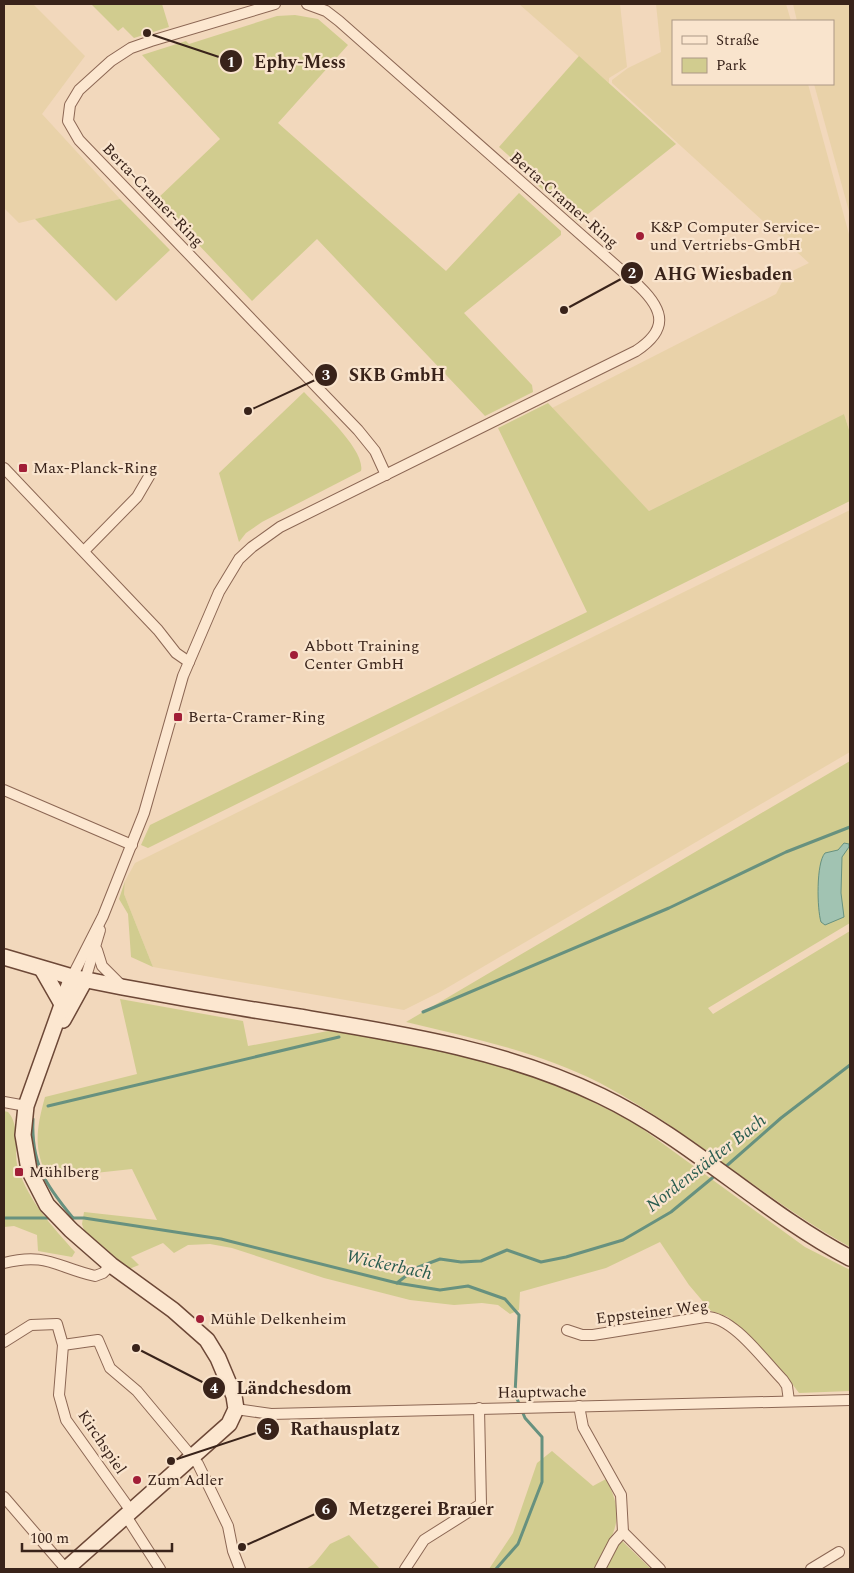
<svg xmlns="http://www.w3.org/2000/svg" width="854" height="1573" viewBox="0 0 854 1573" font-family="Spectral,serif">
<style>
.farmland{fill:#e9d2a9}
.green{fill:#d1cc8f}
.water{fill:#a1c3b2;stroke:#67917f}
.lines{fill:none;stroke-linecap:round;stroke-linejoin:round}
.stream{stroke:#67917f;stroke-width:3}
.street-casing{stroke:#8c6754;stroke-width:12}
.secondary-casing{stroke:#6d4837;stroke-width:18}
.street{stroke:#fce7d0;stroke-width:10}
.secondary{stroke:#fce7d0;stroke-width:15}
.poi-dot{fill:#a11e37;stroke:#f9e4cd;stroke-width:2}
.labels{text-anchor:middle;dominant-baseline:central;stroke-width:4.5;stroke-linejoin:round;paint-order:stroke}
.street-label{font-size:16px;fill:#39231a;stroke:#f9e4cd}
.poi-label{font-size:16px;fill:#39231a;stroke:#f9e4cd;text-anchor:start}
.water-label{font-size:18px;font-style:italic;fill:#285b4e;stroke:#f9e4cd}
.leader{fill:none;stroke:#39231a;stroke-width:2}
.callout-dot{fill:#39231a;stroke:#f9e4cd;stroke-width:2}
.mark-label{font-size:15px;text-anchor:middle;font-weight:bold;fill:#fff}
.callout-label{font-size:18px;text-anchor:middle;font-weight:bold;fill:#39231a;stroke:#f9e4cd;stroke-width:4.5;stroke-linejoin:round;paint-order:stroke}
</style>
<rect width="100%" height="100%" fill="#f2d8bc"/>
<g class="farmland">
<polygon points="4,4 33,4 85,56 42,114 120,199 19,223 4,208"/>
<polygon points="519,4 620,4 627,67 609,78 609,83"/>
<polygon points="656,4 786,4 791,21 673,21 673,84 808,84 850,238 850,433 844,414 649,511 552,408 776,294 786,274 809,263 612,83 612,80 628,68 661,52"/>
<polygon points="793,4 850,4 850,215 814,84 833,84 833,21 797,21"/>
<polygon points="850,510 850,752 440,992 404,1010 153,967 124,894 125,881 135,863"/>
</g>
<g class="green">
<polygon points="91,4 162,4 169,27 134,38 123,27 118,31"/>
<polygon points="295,15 318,19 348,45 278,123 446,271 519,193 561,231 561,235 464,313 532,385 533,392 485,416 317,239 252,301 156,200 220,139 142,55 186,41 189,44 277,16"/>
<polygon points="579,56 676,144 578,222 532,180 533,177 499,147"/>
<polygon points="120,199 170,250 116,301 35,219"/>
<path d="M304,392c14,15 62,58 57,79l-99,51 -16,11 -7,9 -20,-69z"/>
<polygon points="548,403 649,511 844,414 850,433 850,501 148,848 141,845 150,825 587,612 498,428"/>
<path d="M850,761v162l-142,85 5,6 137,-83v316c-87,-48 -161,-117 -250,-164 -61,-31 -128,-45 -194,-61z"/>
<polygon points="125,881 124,894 153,967 131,957 128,914 119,899"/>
<path d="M120,999l123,22 5,25 80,-15 32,4 108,22 59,18 50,19 56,28 172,125 45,23v121l-51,2 -9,-12 -62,-64 -17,-6 -22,-26 -29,-43 -54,26 -86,24 -1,18 -9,4 -12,-9 -16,-2 -28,2 -44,-5 -86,-22 -92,-30 -22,-4 -22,1 -14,8 -11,-10 -32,14 8,8 -10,4 -45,-39 -2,-6 2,-12 73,8 -25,-51 -83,9c-17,-27 -12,-52 -4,-81l92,-23z"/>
<path d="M4,1111l4,1c13,14 5,39 10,56 11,34 34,58 57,84l-3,5 -34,-6 -1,-16 -23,-9 -10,1z"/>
<path d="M552,1451l41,35 13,-7c21,39 8,54 -11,90h-106l24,-36 24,-70z"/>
<polygon points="349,1535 380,1569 306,1569 314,1564 330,1544"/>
<polygon points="620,1539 651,1569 605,1569"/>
</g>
<path class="water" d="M844,843l5,1v3l-7,10 -1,36 3,24 -19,8 -4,-3c-4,-13 -5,-59 4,-69l13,-3z"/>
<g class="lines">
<g class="stream">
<polyline points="423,1012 669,908 786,852 850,827"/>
<polyline points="48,1106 339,1037"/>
<path d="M33,1119c-2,45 12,65 40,99"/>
<polyline points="723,1169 781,1118 850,1065"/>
<polyline points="4,1218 51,1218"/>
<polyline points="68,1218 84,1218 221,1239 397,1283 440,1290 468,1286 505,1299 519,1315 515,1394 525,1418 542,1437 542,1482 518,1544 496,1569"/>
<polyline points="397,1283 416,1268 440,1259 461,1262 481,1261 507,1250 541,1262 566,1257 623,1240 671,1212 717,1174"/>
</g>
<defs>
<g id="street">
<polyline points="275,4 151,41 131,48 111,61 79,90 70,105 68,121 79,140 358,430 375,451 386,475"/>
<polyline points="4,468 158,630 176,653 189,662"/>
<polyline points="84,551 137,497 151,473"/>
<polyline points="4,790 132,845"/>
<polyline points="97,950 102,966 122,986"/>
<path d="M72,977l31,-61 41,-103 39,-137 36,-84 20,-33 13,-12 28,-20 356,-176c32,-21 29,-40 3,-65l-300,-265 -13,-10 -19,-7"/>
<polyline points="85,980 100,930"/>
<polyline points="4,1102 26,1106"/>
<path d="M4,1263c42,-11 52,4 91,13l8,-3 8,-8"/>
<path d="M567,1330l15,5h11l112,-18c27,-2 60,45 78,63l4,6 2,15"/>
<polyline points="4,1342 31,1325 57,1324 63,1345 59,1395 66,1420 131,1511"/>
<polyline points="63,1345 98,1340 110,1368 137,1391 198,1464 228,1526 233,1551 240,1569"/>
<polyline points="579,1406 583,1427 621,1495 623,1532 660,1569"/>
<polyline points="236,1409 271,1414 850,1400"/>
<polyline points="4,1497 66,1569"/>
<polyline points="126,1516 160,1569"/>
<polyline points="405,1569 424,1540 481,1504 479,1408"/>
<polyline points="600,1569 614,1542 623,1532"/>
<polyline points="811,1569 839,1552"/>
</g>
<g id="secondary">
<path d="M4,957l68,20 50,10c59,11 118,21 177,30 103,17 207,33 302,79 90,43 161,116 249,162"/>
<polyline points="42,969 62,1004"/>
<polyline points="63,1020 85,980"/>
<polyline points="66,1569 229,1424 236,1409 234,1396 218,1358 207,1340 173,1310 111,1265 71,1230 47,1205 29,1170 23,1135 26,1106 72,977"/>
</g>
</defs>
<use href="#street" class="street-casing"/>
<use href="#secondary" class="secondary-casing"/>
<use href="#street" class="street"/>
<use href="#secondary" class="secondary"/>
</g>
<g class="poi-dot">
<circle cx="640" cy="236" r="5"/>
<rect x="18" y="463" width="10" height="10" rx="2.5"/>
<circle cx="294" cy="655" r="5"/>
<rect x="173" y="712" width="10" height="10" rx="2.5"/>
<rect x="14" y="1167" width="10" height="10" rx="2.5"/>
<circle cx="200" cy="1319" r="5"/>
<circle cx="137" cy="1480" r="5"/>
</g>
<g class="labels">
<g class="street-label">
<text transform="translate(153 195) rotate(46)">Berta-Cramer-Ring</text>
<text transform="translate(564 200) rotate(41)">Berta-Cramer-Ring</text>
<text transform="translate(652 1312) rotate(-7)">Eppsteiner Weg</text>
<text transform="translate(542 1392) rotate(-1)">Hauptwache</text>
<text transform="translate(102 1442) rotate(56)">Kirchspiel</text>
</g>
<g class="poi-label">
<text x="650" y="227">K&amp;P Computer Service-<tspan x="650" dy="18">und Vertriebs-GmbH</tspan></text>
<text x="33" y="468">Max-Planck-Ring</text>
<text x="304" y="646">Abbott Training<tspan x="304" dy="18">Center GmbH</tspan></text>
<text x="188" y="717">Berta-Cramer-Ring</text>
<text x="29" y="1172">Mühlberg</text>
<text x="210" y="1319">Mühle Delkenheim</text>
<text x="147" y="1480">Zum Adler</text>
</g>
<g class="water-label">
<text transform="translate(706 1163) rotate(-38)">Nordenstädter Bach</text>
<text transform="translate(389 1265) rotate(12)">Wickerbach</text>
</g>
</g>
<path class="leader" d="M147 33L231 61M564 310L632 273M248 411L326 375M136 1348L214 1388M171 1461L268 1429M242 1547L326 1509"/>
<g class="callout-dot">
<circle cx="147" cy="33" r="5"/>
<circle cx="564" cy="310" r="5"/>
<circle cx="248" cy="411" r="5"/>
<circle cx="136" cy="1348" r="5"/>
<circle cx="171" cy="1461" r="5"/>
<circle cx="242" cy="1547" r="5"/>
<circle cx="231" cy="61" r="12"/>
<circle cx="632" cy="273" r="12"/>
<circle cx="326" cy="375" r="12"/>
<circle cx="214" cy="1388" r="12"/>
<circle cx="268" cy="1429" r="12"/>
<circle cx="326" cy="1509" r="12"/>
</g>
<g class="mark-label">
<text x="231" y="67">1</text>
<text x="632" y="278">2</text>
<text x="326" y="380">3</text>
<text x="214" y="1393">4</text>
<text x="268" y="1434">5</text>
<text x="326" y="1514">6</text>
</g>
<g class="callout-label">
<text x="300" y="68">Ephy-Mess</text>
<text x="723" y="280">AHG Wiesbaden</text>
<text x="397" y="381">SKB GmbH</text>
<text x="294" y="1394">Ländchesdom</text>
<text x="345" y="1435">Rathausplatz</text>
<text x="421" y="1515">Metzgerei Brauer</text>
</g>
<rect width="854" height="1573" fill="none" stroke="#39231a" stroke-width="10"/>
<rect x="672" y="20" width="162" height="65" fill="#f9e4cd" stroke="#ac9785"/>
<rect x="682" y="36" width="25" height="8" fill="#fce7d0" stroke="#ac9785"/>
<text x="716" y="45" font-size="15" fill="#39231a">Straße</text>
<rect x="682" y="58" width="25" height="15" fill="#d1cc8f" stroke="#ac9785"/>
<text x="716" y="70" font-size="15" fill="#39231a">Park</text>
<path d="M22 1543v8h150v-8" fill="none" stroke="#39231a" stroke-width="2.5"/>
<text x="30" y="1543" font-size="15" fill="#39231a" stroke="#f9e4cd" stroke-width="4" paint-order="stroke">100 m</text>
</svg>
